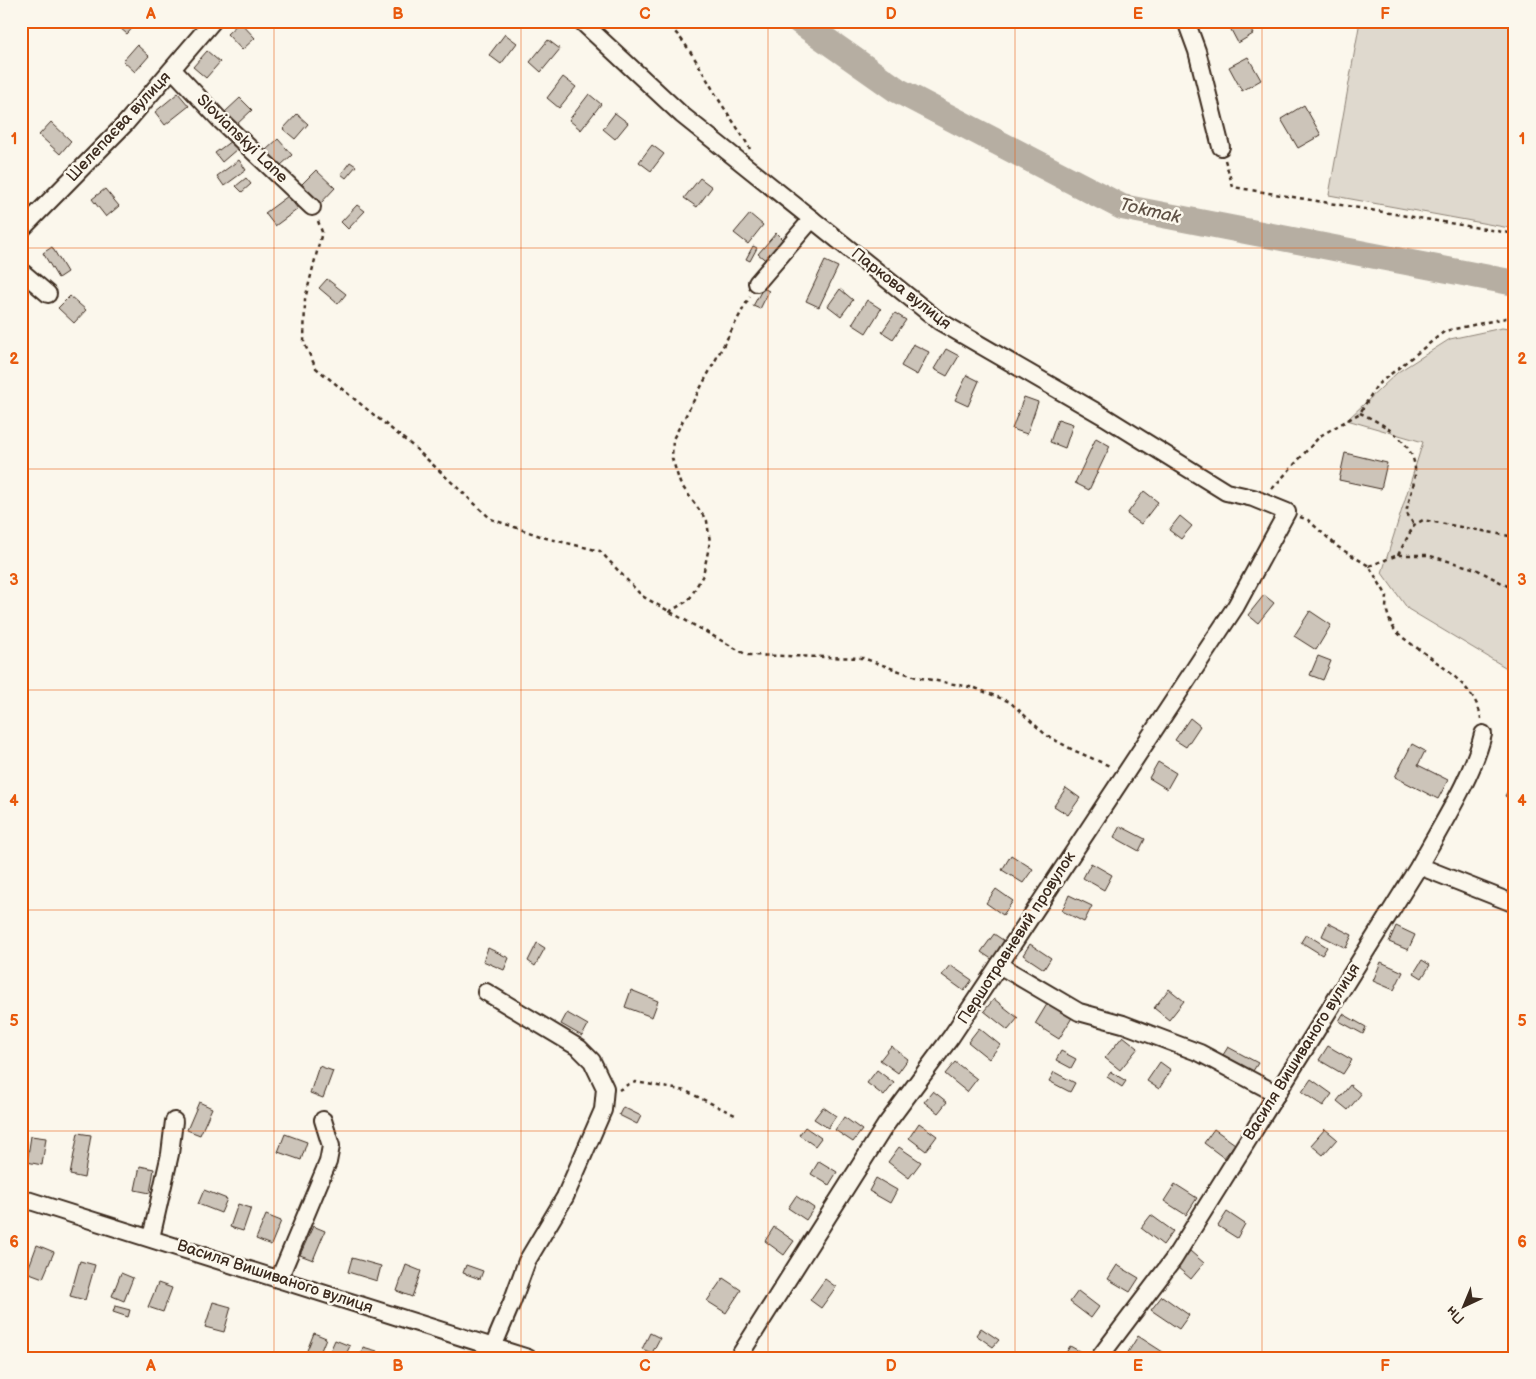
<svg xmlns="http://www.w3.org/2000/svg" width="1536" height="1379" viewBox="0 0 1536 1379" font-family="'Balsamiq Sans',sans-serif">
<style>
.green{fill:#dfd9ce;stroke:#8d8276}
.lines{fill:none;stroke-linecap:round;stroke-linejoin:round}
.river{stroke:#b6aea2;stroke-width:26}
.building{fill:#ccc4b9;stroke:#3b2a1e}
.minor-casing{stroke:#3b2a1e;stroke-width:20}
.path{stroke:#3b2a1e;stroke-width:2.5;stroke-dasharray:4 4;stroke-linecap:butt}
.minor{stroke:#fbf7ec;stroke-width:16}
.grid{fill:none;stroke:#e8590c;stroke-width:1;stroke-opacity:0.55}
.labels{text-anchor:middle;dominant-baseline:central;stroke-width:5;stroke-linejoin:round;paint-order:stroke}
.street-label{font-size:16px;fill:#3b2a1e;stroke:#fbf7ec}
.water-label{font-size:18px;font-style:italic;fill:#605246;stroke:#fbf7ec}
.neatline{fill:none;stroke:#e8590c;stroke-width:2}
.grid-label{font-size:16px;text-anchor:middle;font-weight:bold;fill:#e8590c}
</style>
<rect width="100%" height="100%" fill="#fbf7ec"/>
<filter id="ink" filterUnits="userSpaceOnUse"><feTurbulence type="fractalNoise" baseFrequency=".02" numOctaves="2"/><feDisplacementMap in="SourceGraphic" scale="10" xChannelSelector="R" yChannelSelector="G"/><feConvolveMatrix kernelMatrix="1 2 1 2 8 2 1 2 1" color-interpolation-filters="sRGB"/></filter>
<g filter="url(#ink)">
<g class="green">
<polygon points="1360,21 1515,21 1515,229 1329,195"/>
<polygon points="1502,328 1515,330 1515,673 1408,609 1382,573 1423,442 1347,420 1398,372 1450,339"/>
</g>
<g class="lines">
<polyline class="river" points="799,21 897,90 1122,207 1515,283"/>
</g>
<g class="building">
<polygon points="126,21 135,21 137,23 127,34 120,28"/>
<polygon points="1232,21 1246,21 1253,34 1238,43 1228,24"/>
<polygon points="240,22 255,38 242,50 227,34"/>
<polygon points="505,34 517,43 501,64 489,55"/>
<polygon points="548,40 560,49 541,72 530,62"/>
<polygon points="137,45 149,56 135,72 123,61"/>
<polygon points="207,51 220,62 206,78 193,67"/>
<polygon points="1248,57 1261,80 1242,91 1229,67"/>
<polygon points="563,77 576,87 559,108 547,98"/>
<polygon points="178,93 189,106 165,125 155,112"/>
<polygon points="589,94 601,104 581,130 569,120"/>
<polygon points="240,98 252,110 236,125 225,112"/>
<polygon points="1304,105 1321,135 1298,148 1281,119"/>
<polygon points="615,113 628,123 615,139 603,129"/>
<polygon points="297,114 308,124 295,139 283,129"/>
<polygon points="51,122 71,141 60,154 39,135"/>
<polygon points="278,139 292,155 280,166 266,150"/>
<polygon points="231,141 237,149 222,162 215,153"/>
<polygon points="652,145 664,154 651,171 639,162"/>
<polygon points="239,160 246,170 224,186 217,176"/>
<polygon points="350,162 356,166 346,178 341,174"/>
<polygon points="316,170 335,188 320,204 301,185"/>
<polygon points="246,178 251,184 242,192 236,186"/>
<polygon points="700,178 712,187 697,207 684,198"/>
<polygon points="105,189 119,206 106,217 92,199"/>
<polygon points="288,196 298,209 275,226 265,213"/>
<polygon points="357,205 365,211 348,229 341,222"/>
<polygon points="750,214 763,225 748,244 734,233"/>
<polygon points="776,233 785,242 768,262 758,254"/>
<polygon points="753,246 757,248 750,261 746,259"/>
<polygon points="52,247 67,272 58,278 43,253"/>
<polygon points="825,261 838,267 819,307 806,301"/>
<polygon points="327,279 346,294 338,304 319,288"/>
<polygon points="763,288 769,291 760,309 753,306"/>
<polygon points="840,289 853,300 841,316 828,306"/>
<polygon points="70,296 86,310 74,323 58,308"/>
<polygon points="867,300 881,309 866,333 852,324"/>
<polygon points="895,313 906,320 893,339 882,332"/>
<polygon points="913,344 929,352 917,375 901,366"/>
<polygon points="946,349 959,356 947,376 934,369"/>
<polygon points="967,375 979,381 968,406 955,400"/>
<polygon points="1024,397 1038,402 1027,434 1012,429"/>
<polygon points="1058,419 1073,424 1065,448 1050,442"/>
<polygon points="1096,438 1110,446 1089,490 1075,483"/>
<polygon points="1345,453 1387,463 1381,489 1339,480"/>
<polygon points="1144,491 1158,502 1141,524 1127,514"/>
<polygon points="1180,516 1192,526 1181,539 1169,530"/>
<polygon points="1264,595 1274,603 1258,623 1248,615"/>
<polygon points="1310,611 1331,625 1316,650 1294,636"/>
<polygon points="1318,656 1331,661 1323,680 1310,675"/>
<polygon points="1190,718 1200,726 1186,747 1175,740"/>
<polygon points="1412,744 1425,751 1418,765 1448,780 1438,799 1395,777"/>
<polygon points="1158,762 1176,773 1167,789 1149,778"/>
<polygon points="1515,777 1515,801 1505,796"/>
<polygon points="1066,788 1080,798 1068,815 1054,806"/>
<polygon points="1120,826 1145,839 1139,851 1114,837"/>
<polygon points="1011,855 1033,869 1023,883 1002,870"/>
<polygon points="1091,863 1112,875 1104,890 1083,878"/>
<polygon points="996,889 1013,901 1003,915 986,903"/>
<polygon points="1069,895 1092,906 1084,922 1062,911"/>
<polygon points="1328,923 1352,935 1346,948 1322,936"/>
<polygon points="1396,926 1415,935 1408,950 1389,942"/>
<polygon points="994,934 1006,942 993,960 981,952"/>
<polygon points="1306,934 1327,947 1322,955 1301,942"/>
<polygon points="537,943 545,948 535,966 528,961"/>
<polygon points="1030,944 1051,958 1044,969 1023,955"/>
<polygon points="488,948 509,958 504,970 483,961"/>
<polygon points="1422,960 1430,965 1422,978 1414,973"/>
<polygon points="1381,962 1403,972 1394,990 1373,981"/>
<polygon points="950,965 972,980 964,991 942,975"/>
<polygon points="1169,989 1184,1001 1169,1020 1154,1008"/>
<polygon points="631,990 658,1001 652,1017 625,1007"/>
<polygon points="994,999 1018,1018 1008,1030 984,1011"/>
<polygon points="1049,1001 1073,1016 1059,1039 1035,1024"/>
<polygon points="567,1013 588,1025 582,1036 561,1024"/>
<polygon points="1343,1014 1366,1027 1363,1034 1339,1021"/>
<polygon points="979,1028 1000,1045 989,1059 968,1042"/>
<polygon points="1123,1036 1138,1048 1120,1070 1105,1058"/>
<polygon points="891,1046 908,1059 898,1073 880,1060"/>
<polygon points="1328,1046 1352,1060 1343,1074 1319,1060"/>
<polygon points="1228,1047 1258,1063 1253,1071 1223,1055"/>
<polygon points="1061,1051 1076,1059 1071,1068 1056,1060"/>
<polygon points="955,1062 977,1079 967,1092 945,1074"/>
<polygon points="1160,1062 1171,1070 1159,1089 1147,1081"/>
<polygon points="319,1066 333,1071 323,1098 310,1093"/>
<polygon points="877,1070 894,1083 884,1096 867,1083"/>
<polygon points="1054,1072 1075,1083 1070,1092 1049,1081"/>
<polygon points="1111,1072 1126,1081 1122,1087 1107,1077"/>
<polygon points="1311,1079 1332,1094 1323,1106 1302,1092"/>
<polygon points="1350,1085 1361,1094 1348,1110 1337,1101"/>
<polygon points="933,1091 947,1102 938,1113 924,1102"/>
<polygon points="199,1102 212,1108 200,1135 187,1130"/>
<polygon points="623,1107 641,1116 637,1124 619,1115"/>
<polygon points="823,1107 836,1116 828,1128 814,1119"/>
<polygon points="844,1117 862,1130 853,1142 835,1130"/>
<polygon points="919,1123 937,1136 926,1151 909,1138"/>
<polygon points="805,1127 821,1138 815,1146 799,1135"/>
<polygon points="1214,1129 1235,1144 1224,1158 1204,1143"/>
<polygon points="1325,1129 1337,1139 1323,1155 1311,1145"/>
<polygon points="78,1133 91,1135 84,1178 70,1175"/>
<polygon points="285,1134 307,1142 301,1160 278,1152"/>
<polygon points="31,1136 46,1138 42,1165 27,1162"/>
<polygon points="899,1147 921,1162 909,1178 888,1162"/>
<polygon points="819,1161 837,1172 829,1185 811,1174"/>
<polygon points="140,1166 154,1169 150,1193 135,1190"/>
<polygon points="876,1178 897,1190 890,1203 869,1191"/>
<polygon points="1175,1184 1197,1198 1186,1215 1164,1201"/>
<polygon points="204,1190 227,1199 221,1213 198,1204"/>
<polygon points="796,1196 814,1208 806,1220 788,1208"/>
<polygon points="238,1204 251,1208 243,1231 230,1227"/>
<polygon points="1227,1212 1245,1224 1237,1238 1218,1226"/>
<polygon points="266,1215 281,1221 271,1245 256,1239"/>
<polygon points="1151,1215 1173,1231 1163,1245 1141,1228"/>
<polygon points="313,1226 325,1231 313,1260 300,1255"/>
<polygon points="774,1227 794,1241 784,1255 765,1241"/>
<polygon points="37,1245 54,1252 43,1278 27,1272"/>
<polygon points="1190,1251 1204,1263 1191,1279 1177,1267"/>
<polygon points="352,1258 381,1266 377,1281 348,1272"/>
<polygon points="80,1261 95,1265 85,1300 70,1296"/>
<polygon points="406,1265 421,1271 412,1297 397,1291"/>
<polygon points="466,1265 483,1271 480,1279 463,1273"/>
<polygon points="1117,1265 1139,1278 1130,1292 1108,1279"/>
<polygon points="121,1273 133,1278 124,1301 112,1296"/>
<polygon points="723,1278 741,1290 726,1313 707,1301"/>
<polygon points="825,1279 836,1287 821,1308 810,1300"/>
<polygon points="158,1283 172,1288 163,1312 148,1307"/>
<polygon points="1078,1291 1099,1307 1091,1318 1070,1302"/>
<polygon points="1162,1296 1189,1315 1179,1329 1151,1310"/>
<polygon points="213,1302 231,1307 224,1332 205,1327"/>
<polygon points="115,1306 130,1310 128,1317 113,1312"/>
<polygon points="981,1328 999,1340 993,1347 976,1335"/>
<polygon points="314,1333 326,1338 318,1358 306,1353"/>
<polygon points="650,1333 660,1338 652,1353 642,1349"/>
<polygon points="1138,1336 1166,1354 1163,1358 1133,1358 1127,1354"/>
<polygon points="335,1340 350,1346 344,1358 327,1358"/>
<polygon points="1070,1346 1088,1356 1087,1358 1063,1358"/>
<polygon points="363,1347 377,1351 375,1358 360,1358"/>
</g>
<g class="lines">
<defs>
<g id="minor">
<polyline points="581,21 682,115 939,321 1105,417 1226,492 1253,498 1287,512 1236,606 999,965 951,1037 885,1126 738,1358"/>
<polyline points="1186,21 1197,51 1221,147"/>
<polyline points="173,70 221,121 312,207"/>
<polyline points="21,230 125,124 213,21"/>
<polyline points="21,271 48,294"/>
<polyline points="757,283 812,219"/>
<polyline points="1419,866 1515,904"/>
<polyline points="999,965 1079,1012 1123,1024 1200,1053 1277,1094"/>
<polyline points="486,992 579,1048 592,1061 605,1088 603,1110 565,1197 527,1261 512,1302 493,1347"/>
<polyline points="21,1198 528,1358"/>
<polyline points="151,1238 170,1154 174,1121"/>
<polyline points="279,1279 328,1162 331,1146 323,1120"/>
<path d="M1099,1358l74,-98 246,-394c21,-39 54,-89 64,-132"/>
</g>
</defs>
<use href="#minor" class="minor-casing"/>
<g class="path">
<path d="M664,21c25,22 38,51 55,79 10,16 22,32 31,49"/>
<polyline points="1225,160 1233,187 1515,234"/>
<polyline points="318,221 322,232 305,299 304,343 316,368 415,448 491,519 546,538 600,551 642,596 747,655 863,658 916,677 975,688 1010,702 1046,735 1073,750 1112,767"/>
<path d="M1360,413c24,11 57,30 55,61 -1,12 -6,26 -9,38l8,13"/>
<polyline points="1272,489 1320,436 1360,413 1377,385 1445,331 1506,318 1515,319"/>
<path d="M1300,517l8,3 30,27 31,19 18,30 -1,12 3,11 5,10 8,8c26,20 76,48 79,82"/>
<polyline points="1398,555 1414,525 1423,520 1515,537"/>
<polyline points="1369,566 1398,555 1427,555 1476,569 1515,590"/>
<polyline points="669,612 689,600 703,575 710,542 707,521 680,483 672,458 673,439 750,296"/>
<polyline points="619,1090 627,1085 636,1082 686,1091 737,1116"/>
</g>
<use href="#minor" class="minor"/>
</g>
</g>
<path class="grid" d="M274,21v1337M521,21v1337M768,21v1337M1015,21v1337M1262,21v1337M21,248h1494M21,469h1494M21,690h1494M21,910h1494M21,1131h1494"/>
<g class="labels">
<g class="street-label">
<text transform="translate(119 127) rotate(-47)">Шелепаєва вулиця</text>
<text transform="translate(242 139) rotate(44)">Slovianskyi Lane</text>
<text transform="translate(901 289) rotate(38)">Паркова вулиця</text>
<text transform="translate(1017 938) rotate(-57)">Першотравневий провулок</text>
<text transform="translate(1302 1052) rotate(-58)">Василя Вишиваного вулиця</text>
<text transform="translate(275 1277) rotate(18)">Василя Вишиваного вулиця</text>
</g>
<g class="water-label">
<text transform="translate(1150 211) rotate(13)">Tokmak</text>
</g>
</g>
<rect width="1536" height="1379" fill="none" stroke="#fbf7ec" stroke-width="55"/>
<g transform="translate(1464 1306) rotate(224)" stroke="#fbf7ec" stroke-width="4" paint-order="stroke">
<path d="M0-4L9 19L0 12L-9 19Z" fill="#3b2a1e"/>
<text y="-8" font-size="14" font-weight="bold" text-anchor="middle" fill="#3b2a1e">Пн</text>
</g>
<rect x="28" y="28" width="1480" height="1324" class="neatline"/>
<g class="grid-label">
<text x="151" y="19">A</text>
<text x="398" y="19">B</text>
<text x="645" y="19">C</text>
<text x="891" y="19">D</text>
<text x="1138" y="19">E</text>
<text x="1385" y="19">F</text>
<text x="14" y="144">1</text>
<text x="1522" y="144">1</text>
<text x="14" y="364">2</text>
<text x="1522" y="364">2</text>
<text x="14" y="585">3</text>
<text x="1522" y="585">3</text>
<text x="14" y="806">4</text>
<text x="1522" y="806">4</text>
<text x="14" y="1026">5</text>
<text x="1522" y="1026">5</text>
<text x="14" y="1247">6</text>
<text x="1522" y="1247">6</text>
<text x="151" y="1371">A</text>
<text x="398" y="1371">B</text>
<text x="645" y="1371">C</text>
<text x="891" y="1371">D</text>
<text x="1138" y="1371">E</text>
<text x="1385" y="1371">F</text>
</g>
</svg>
